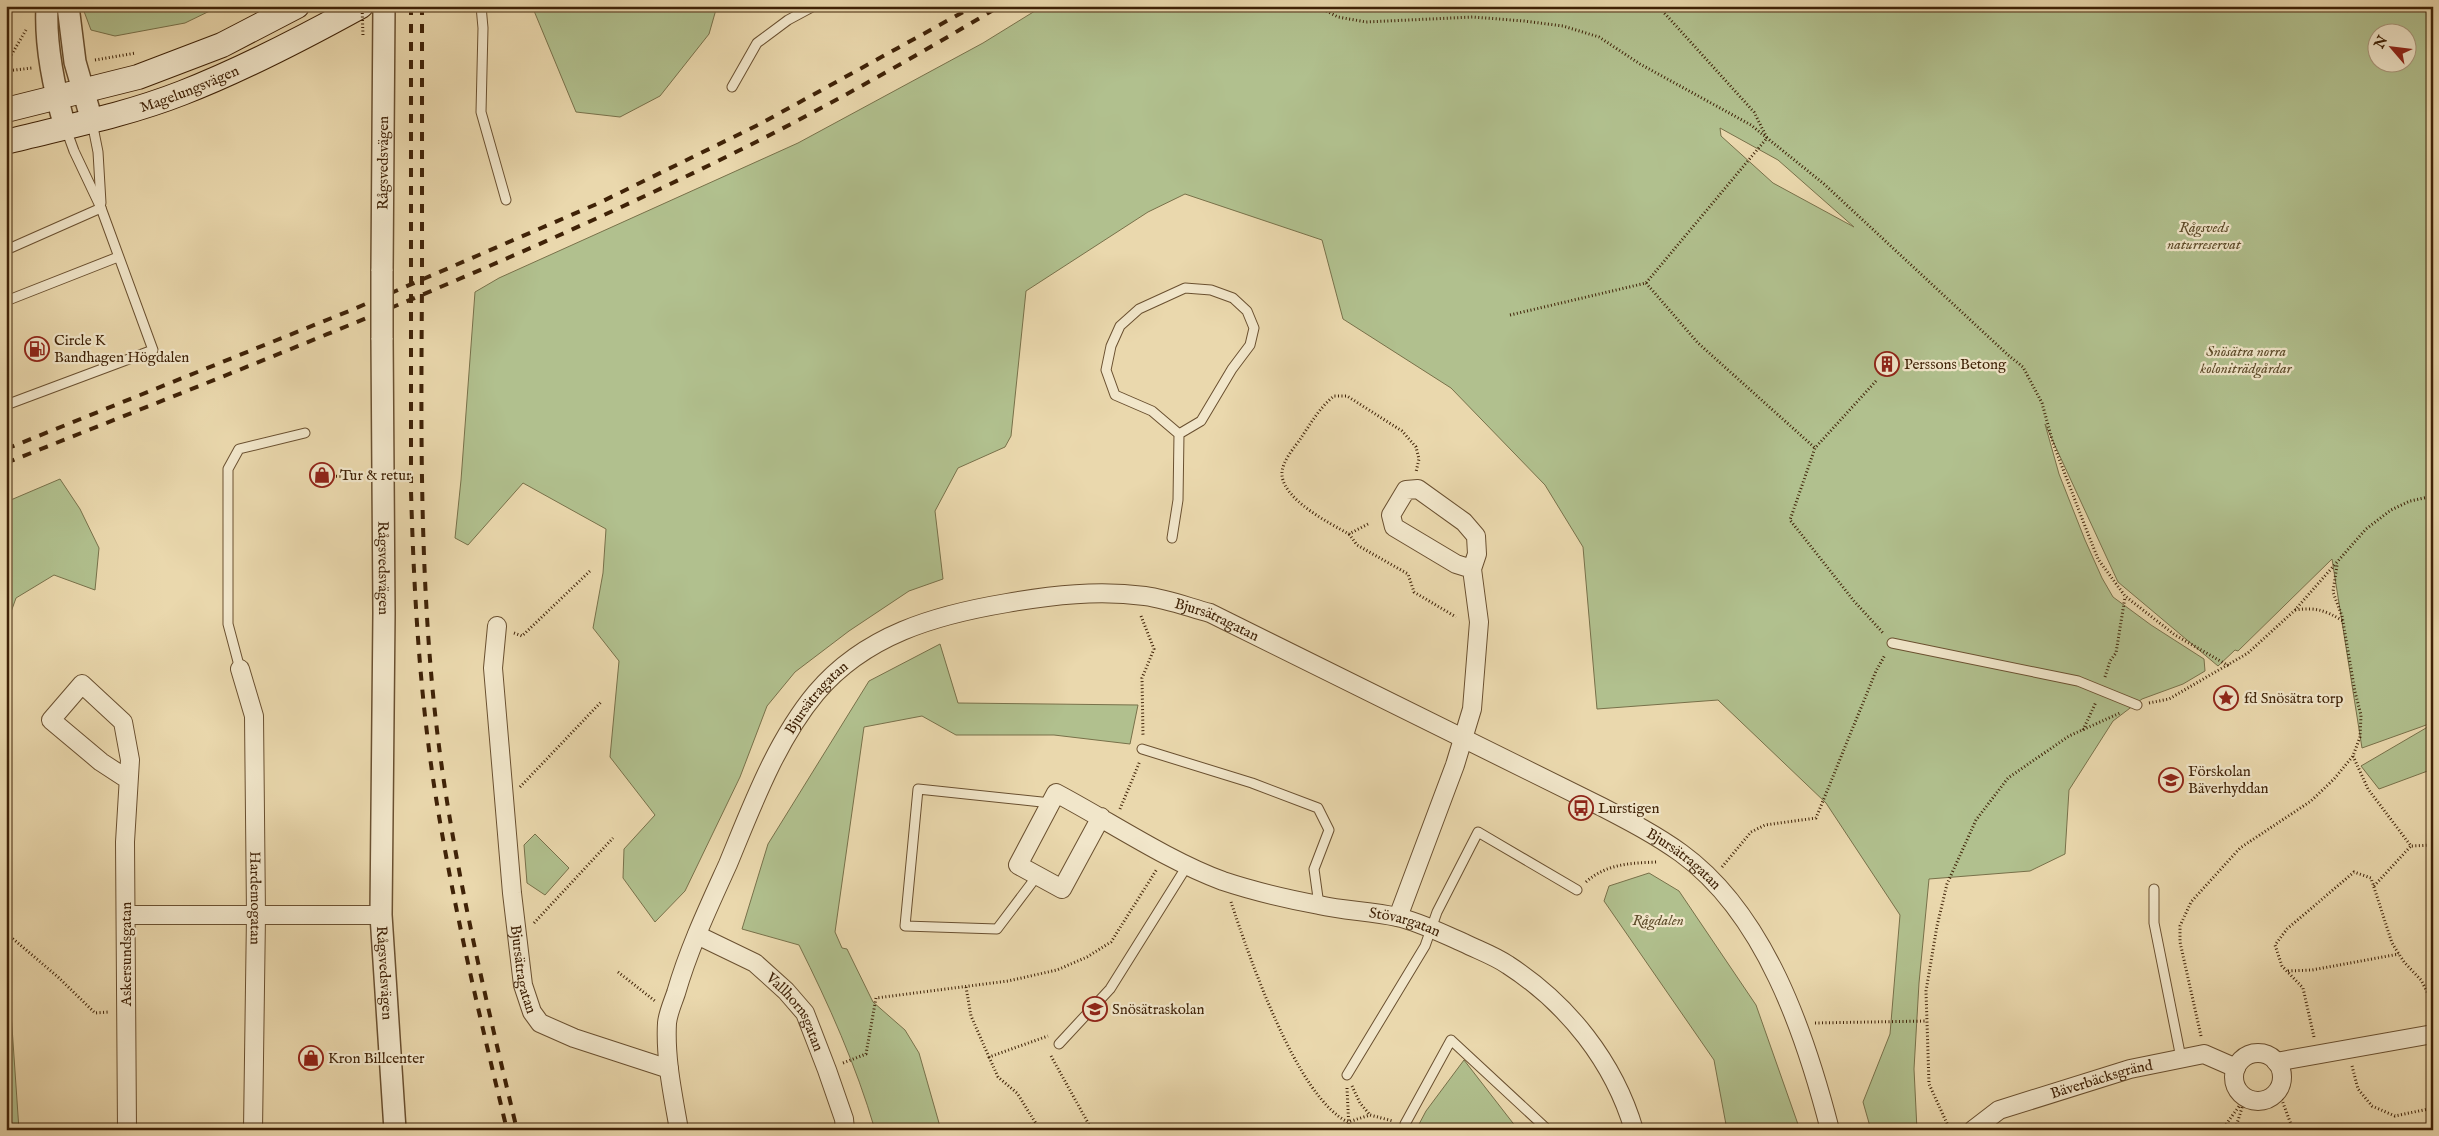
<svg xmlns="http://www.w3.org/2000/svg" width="2439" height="1136" viewBox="0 0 2439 1136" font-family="'IM FELL English',serif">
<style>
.green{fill:#b1c08e;stroke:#78714a;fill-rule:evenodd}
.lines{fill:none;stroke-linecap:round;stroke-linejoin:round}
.service-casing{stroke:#6a5030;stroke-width:11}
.minor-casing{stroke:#6a5030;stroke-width:20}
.tertiary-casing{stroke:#6a5030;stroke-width:24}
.secondary-casing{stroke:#3f2207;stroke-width:26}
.path{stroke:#3f2207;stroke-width:3;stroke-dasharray:1 2.5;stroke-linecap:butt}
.service{stroke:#f1e6ca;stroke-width:9}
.minor{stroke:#f1e6ca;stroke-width:18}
.tertiary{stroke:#f1e6ca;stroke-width:21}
.secondary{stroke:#f1e6ca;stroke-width:24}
.rail{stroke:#3f2207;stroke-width:4;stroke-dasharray:9 9;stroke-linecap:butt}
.tertiary-bridge-casing{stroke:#6a5030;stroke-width:24;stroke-linecap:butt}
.path-bridge{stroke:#3f2207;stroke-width:3;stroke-dasharray:1 2.5;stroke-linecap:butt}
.tertiary-bridge{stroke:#f1e6ca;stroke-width:21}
.labels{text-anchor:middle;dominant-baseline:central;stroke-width:4.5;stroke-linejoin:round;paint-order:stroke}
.street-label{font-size:15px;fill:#3f2207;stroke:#f1e6ca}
.park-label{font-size:15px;font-style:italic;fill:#5c4a29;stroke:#f1e6ca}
.poi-label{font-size:15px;fill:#3f2207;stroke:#f1e6ca;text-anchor:start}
</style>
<rect width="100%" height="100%" fill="#ead8ad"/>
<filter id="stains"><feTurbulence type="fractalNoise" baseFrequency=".004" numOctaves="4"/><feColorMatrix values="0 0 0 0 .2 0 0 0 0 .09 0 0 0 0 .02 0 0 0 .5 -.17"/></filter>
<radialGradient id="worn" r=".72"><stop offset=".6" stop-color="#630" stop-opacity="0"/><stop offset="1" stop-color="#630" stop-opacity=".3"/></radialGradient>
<g class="green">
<polygon points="82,6 220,6 185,23 115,36 91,30"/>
<polygon points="532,6 717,6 709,34 660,96 620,117 576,112"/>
<path d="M1043,6h1390v763l-54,20 -18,-23 65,-38 3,-4 -67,24 -30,-189 -94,92 -3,-1 -17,16 -100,-84 -73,-158 14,50 26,66 17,38 11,19 38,28 53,34 1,12 -22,13 -41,15 -29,22 -44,69 -4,64 -35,17 -101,8 -10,104 -5,86 3,61h-46l-8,-28 27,-68 10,-119 -74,-112 -108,-103 -121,9 -14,-162 -38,-62 -94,-97 -108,-69 -21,-79 -137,-46 -37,18 -122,79 -15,145 -6,11 -47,21 -23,43 8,68 -34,12 -60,40 -54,41 -28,34 -27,71 -55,114 -30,31 -32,-44 1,-29 31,-34 -45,-58 9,-96 -26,-33 10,-55 3,-44 -83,-46 -55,62 -13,-7 6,-58 14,-188 24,-14 299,-135 185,-100zM2376,32h30v30h-30zM1720,128l58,32 76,67 -81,-44 -52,-47z"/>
<polygon points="60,479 80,509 99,548 95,590 54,575 16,598 6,626 6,502"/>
<path d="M940,644l18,59 180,2 -8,39 -76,-9h-98l-34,-19 -58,11 -29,205 7,16 5,1 26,53 32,28 14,23 22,77h-66c-19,-65 -46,-125 -76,-185l-57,-16 26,-85 101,-163z"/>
<polygon points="535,834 569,868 545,895 527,883 524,845"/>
<polygon points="1649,873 1679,891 1756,1005 1800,1130 1727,1130 1714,1060 1604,901 1609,886"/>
<polygon points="6,939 19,1130 6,1130"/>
<polygon points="1464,1060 1516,1127 1521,1130 1419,1130 1417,1128 1426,1111"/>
</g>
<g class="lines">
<defs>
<g id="service">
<polyline points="481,6 483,28 481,112 506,200"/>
<polyline points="732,87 757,43 788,20 814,6"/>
<polyline points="92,122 98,152 101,203"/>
<polyline points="6,250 101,208"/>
<polyline points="6,301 118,257"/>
<polyline points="6,405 153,350 101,208 74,151 66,129"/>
<polyline points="1172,538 1178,500 1179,434 1152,411 1115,395 1106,370 1111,346 1120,326 1139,309 1185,288 1211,290 1233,298 1247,311 1254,328 1250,345 1232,369 1201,421 1179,434"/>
<polyline points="1892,643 2078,681 2137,705"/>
<polyline points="240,669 228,624 228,469 239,449 305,433"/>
<polyline points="1142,749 1252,783 1318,808 1329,830 1314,869 1319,905"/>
<polyline points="1037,876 997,929 905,926 918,789 1051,803"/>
<polyline points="2154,889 2154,923 2181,1058"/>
<polyline points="1059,1044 1110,989 1187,866"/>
<polyline points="1347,1075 1425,946 1437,912 1478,832 1577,890"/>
<polyline points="1405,1124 1451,1040 1548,1130"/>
</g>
<g id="minor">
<path id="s1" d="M497,626l-4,42 19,225 11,92 9,27 8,11 34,15 95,31"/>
<path id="s2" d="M240,669l14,47 2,199 -3,215"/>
<path id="s3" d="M1101,817l-39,72 -44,-24 38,-72c53,28 112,68 167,88 30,10 64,18 96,24 26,6 52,6 78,12 23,5 46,17 67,26 14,7 31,13 44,22 60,39 106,97 126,165"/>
<polyline points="126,915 381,915"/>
<polyline points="1398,917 1455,765 1472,709 1479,622 1472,569 1477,554 1476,536 1464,522 1418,489 1406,490 1391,515 1394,527 1456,564 1472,569"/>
<path id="s4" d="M697,935l58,28 31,28 19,22 22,57 17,49 1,11"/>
<circle cx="2258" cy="1077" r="24"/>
<polyline points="2276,1062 2433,1034"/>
<polyline points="127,1130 125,842 130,760 123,722 82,684 51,720 101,762 127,779"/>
<path id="s5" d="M679,1130c-6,-35 -14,-71 -12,-107 1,-10 6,-21 9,-30 13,-45 33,-87 52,-129 24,-58 48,-123 88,-171 49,-58 119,-78 191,-90 46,-8 91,-13 138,-7 22,3 43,11 65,17l392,194c27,14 54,28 79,46 84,61 124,180 149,277"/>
<path id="s6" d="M1973,1130l26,-20 131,-41 74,-15 32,14"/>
</g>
<g id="tertiary">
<path d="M47,6c-2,41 7,82 18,121"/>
<polyline points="68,6 75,62 92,121"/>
<path id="s7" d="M382,271l2,-265"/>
<path id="s8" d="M382,338l2,275 -3,302 14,215"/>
</g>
<g id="secondary">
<polyline points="6,110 138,77 222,45 297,6"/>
<path id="s9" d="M6,142c59,-15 120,-27 176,-49 62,-24 121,-55 179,-87"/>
</g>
</defs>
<use href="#service" class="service-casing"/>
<use href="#minor" class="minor-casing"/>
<use href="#tertiary" class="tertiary-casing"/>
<use href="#secondary" class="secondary-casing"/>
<g class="path">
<polyline points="1317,6 1338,17 1366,22 1473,17 1524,21 1563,26 1599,37 1640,64 1751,125 1824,184 2008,355 2023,367 2042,403 2053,443 2090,539 2098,559 2125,596 2175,635 2229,666"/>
<polyline points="95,60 136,53"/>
<polyline points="6,64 26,30"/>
<polyline points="6,71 32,68"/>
<polyline points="1646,283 1698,343 1815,448"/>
<polyline points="1510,315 1646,283 1767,138 1754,112 1658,6"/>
<polyline points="1876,381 1815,448 1790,520 1854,601 1884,634"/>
<polyline points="329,476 363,477"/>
<path d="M1368,524l-19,10c-20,-11 -65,-34 -67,-59 -1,-13 13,-28 19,-37 10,-15 19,-31 33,-42h13l55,35 14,16 3,12 -3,13"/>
<polyline points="1349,534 1357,545 1408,574 1414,592 1456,617"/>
<path d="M2295,610c20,-3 30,0 48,11"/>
<polyline points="1141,616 1154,649 1142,678 1143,736"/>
<polyline points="514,633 522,636 591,570"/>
<polyline points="2105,677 2110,661 2116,653 2125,597"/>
<polyline points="2149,703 2169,699 2248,653 2295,610 2366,529 2391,510 2410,501 2433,496"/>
<polyline points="2083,730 2096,702"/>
<polyline points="2353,756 2368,789 2411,846 2433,845"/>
<polyline points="520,787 602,701"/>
<polyline points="1120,809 1140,761"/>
<polyline points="1722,867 1751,832 1765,825 1816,818 1876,671 1885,655"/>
<path d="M1586,882c21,-19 47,-19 72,-20"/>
<polyline points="2374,886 2411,846"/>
<path d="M1231,902c18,54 66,196 117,220l22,-7 23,6"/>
<polyline points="534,923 613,838"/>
<polyline points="6,938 12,938 58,977 95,1013 109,1012"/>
<polyline points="2288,971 2312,970 2399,954"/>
<polyline points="618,972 655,1001"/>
<polyline points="966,987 971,1016 989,1057 1048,1036"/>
<polyline points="1815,1023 1927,1021"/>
<polyline points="2201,1036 2180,942 2180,926 2191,902 2240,848 2311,801 2334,779 2353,756 2360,737 2361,715 2355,692 2342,616 2333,592 2337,565"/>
<polyline points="2314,1037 2303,988 2282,966 2275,945 2287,929 2354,872 2371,878 2392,943 2404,962 2421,980 2433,1003"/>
<polyline points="1051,1056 1092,1130"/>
<polyline points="989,1057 998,1077 1017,1093 1040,1130"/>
<polyline points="843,1063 866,1054 876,998 1008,981 1057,970 1087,957 1111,942 1157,869"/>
<polyline points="2352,1066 2358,1089 2372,1106 2395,1116 2433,1108"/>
<polyline points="1352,1086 1360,1103 1370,1115"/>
<polyline points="1347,1088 1349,1130"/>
<polyline points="2278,1089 2293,1130"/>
<polyline points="1950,1130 1929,1084 1926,991 1937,926 1947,884 1976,820 2008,778 2069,736 2120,713"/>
<polyline points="2222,1130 2245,1098 2235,1130"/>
</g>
<use href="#service" class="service"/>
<use href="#minor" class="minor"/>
<use href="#tertiary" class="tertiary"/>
<use href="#secondary" class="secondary"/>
<g class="rail">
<path d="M411,6v485c3,105 9,210 26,313 18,110 44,218 70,326"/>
<path d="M422,6c0,93 0,186 0,279 -1,129 -2,258 9,387 13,155 50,307 86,458"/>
<polyline points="6,449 354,309 599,203 760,124 974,6"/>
<path d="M6,463c255,-102 513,-201 758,-325 80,-41 159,-86 236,-132"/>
</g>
<defs>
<polyline id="tertiary-bridge" points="382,338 382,271"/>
</defs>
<use href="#tertiary-bridge" class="tertiary-bridge-casing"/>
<polyline class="path-bridge" points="362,6 363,36"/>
<use href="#tertiary-bridge" class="tertiary-bridge"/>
</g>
<defs>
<symbol id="fuel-ring" viewBox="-11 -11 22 22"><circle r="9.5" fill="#f1e6ca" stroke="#8f2418" stroke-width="1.5"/><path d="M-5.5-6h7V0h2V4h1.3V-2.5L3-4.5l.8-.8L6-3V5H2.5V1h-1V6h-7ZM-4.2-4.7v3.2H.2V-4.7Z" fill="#8f2418"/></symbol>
<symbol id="building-ring" viewBox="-11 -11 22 22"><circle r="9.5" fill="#f1e6ca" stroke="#8f2418" stroke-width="1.5"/><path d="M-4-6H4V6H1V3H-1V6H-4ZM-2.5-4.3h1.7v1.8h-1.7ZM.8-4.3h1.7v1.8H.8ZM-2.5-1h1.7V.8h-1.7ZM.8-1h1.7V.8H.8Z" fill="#8f2418"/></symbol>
<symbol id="shop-ring" viewBox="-11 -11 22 22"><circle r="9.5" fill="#f1e6ca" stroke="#8f2418" stroke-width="1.5"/><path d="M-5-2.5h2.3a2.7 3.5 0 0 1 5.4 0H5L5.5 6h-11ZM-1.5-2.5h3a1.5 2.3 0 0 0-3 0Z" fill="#8f2418"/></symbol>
<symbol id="sight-ring" viewBox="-11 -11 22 22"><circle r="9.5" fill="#f1e6ca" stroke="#8f2418" stroke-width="1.5"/><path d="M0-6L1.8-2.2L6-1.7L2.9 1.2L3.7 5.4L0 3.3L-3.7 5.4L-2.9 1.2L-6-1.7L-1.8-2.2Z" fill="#8f2418"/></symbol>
<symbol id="school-ring" viewBox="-11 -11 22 22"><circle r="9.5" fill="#f1e6ca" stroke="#8f2418" stroke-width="1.5"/><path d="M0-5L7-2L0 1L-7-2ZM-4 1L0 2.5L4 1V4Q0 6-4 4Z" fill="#8f2418"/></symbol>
<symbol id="bus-ring" viewBox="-11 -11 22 22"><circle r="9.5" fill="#f1e6ca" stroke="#8f2418" stroke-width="1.5"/><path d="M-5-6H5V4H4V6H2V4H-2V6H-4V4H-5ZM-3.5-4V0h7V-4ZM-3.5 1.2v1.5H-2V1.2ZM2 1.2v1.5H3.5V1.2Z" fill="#8f2418"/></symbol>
</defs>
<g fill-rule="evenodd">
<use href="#fuel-ring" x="23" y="335" width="28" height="28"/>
<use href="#building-ring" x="1873" y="350" width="28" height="28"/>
<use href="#shop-ring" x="308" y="461" width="28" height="28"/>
<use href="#sight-ring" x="2212" y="684" width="28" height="28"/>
<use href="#school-ring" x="2157" y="766" width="28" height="28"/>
<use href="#bus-ring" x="1567" y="794" width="28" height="28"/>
<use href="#school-ring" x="1081" y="995" width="28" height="28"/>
<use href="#shop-ring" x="297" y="1044" width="28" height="28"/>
</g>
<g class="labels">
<g class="street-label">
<text stroke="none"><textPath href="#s9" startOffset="191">Magelungsvägen</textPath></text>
<text stroke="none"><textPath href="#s7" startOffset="108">Rågsvedsvägen</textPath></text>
<text stroke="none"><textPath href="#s8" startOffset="230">Rågsvedsvägen</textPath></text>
<text stroke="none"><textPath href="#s5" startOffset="902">Bjursätragatan</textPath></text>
<text stroke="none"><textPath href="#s5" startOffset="468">Bjursätragatan</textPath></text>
<text stroke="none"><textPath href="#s5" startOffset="1428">Bjursätragatan</textPath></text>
<text stroke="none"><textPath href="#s2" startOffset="231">Hardemogatan</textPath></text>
<text stroke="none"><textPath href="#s3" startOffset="589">Stövargatan</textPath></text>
<text transform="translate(126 954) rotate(-90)">Askersundsgatan</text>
<text stroke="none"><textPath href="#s1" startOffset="345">Bjursätragatan</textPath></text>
<text stroke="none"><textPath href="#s8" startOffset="635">Rågsvedsvägen</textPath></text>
<text stroke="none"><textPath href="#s4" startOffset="129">Vallhornsgatan</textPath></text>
<text stroke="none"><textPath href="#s6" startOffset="140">Bäverbäcksgränd</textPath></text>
</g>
<g class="park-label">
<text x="2204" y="227">Rågsveds<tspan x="2204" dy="17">naturreservat</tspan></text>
<text x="2246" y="351">Snösätra norra<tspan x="2246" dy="17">koloniträdgårdar</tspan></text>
<text x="1658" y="920">Rågdalen</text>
</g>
<g class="poi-label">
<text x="54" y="340">Circle K<tspan x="54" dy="17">Bandhagen Högdalen</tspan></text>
<text x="1904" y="364">Perssons Betong</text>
<text x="340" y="475">Tur &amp; retur</text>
<text x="2244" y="698">fd Snösätra torp</text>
<text x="2188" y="771">Förskolan<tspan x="2188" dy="17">Bäverhyddan</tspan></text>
<text x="1598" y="808">Lurstigen</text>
<text x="1112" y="1009">Snösätraskolan</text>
<text x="328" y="1058">Kron Billcenter</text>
</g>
</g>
<rect width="2439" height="1136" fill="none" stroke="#ead8ad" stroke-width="25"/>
<rect x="8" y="8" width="2424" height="1121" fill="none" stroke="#3f2207" stroke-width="2.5"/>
<rect x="12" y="12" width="2414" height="1111" fill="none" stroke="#3f2207"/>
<g transform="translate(2392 48) rotate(298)"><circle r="24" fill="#f1e6ca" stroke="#aa987c"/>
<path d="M0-4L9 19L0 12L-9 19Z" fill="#8f2418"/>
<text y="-8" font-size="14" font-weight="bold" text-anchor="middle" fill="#3f2207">N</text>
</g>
<rect width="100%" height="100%" filter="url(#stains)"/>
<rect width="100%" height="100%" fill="url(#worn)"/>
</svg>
